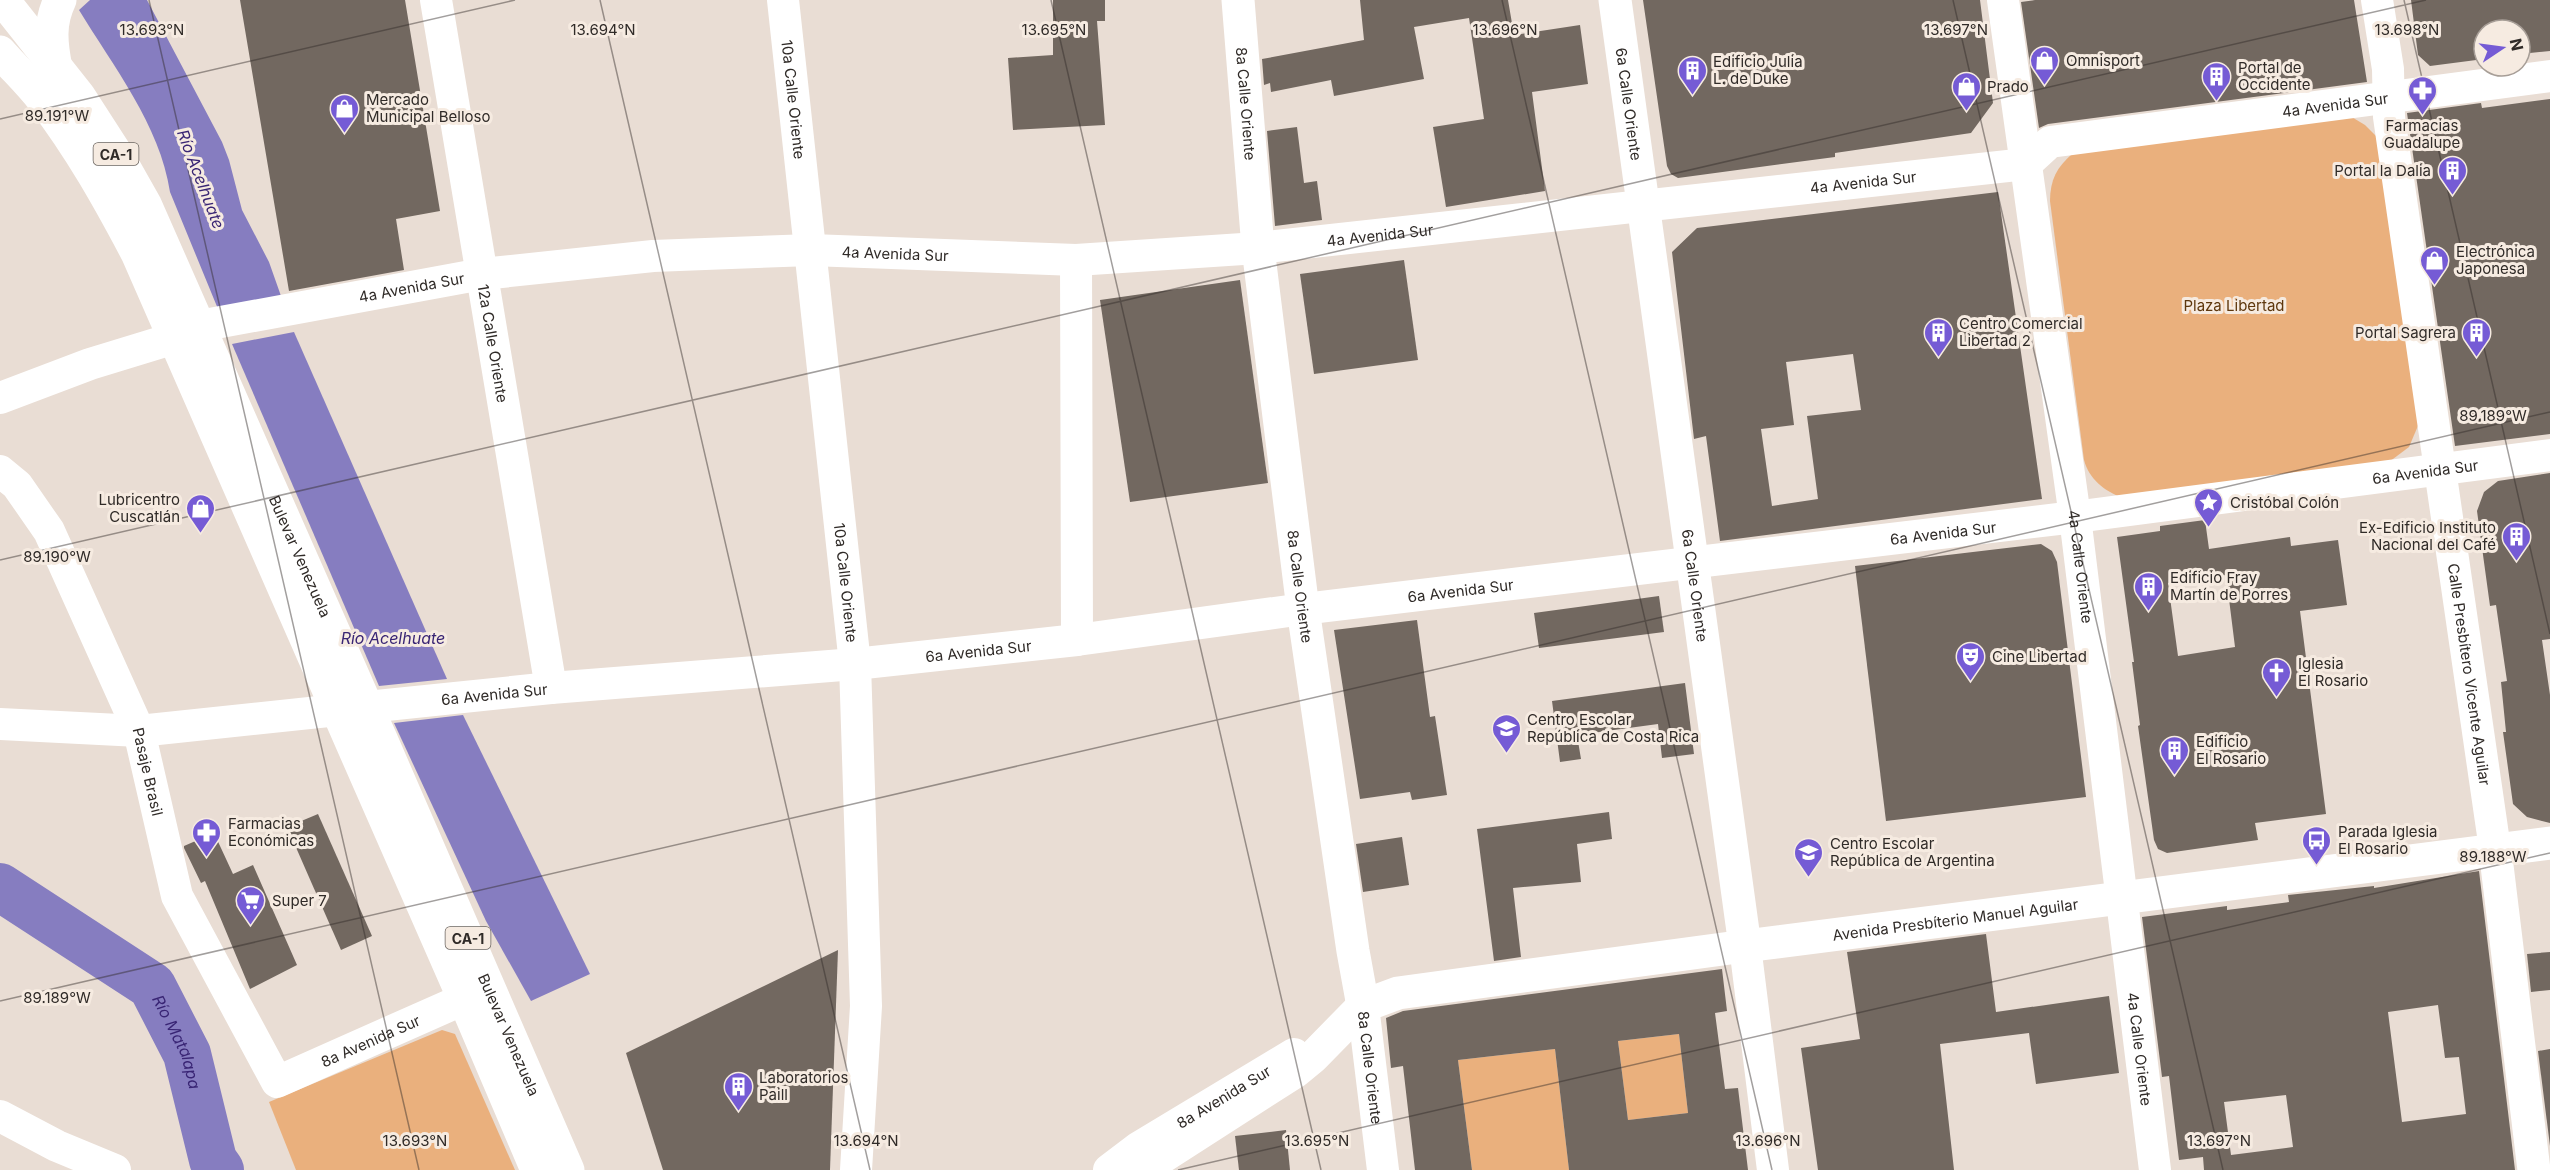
<svg xmlns="http://www.w3.org/2000/svg" width="2550" height="1170" viewBox="0 0 2550 1170" font-family="Inter,sans-serif">
<style>
.green{fill:#eab07d}
.water{fill:#867dc0}
.lines{fill:none;stroke-linecap:round;stroke-linejoin:round}
.river{stroke:#867dc0;stroke-width:48}
.building{fill:#726860;fill-rule:evenodd}
.minor{stroke:#fff;stroke-width:32}
.major{stroke:#fff;stroke-width:33}
.highway{stroke:#fff;stroke-width:33}
.ticks{fill:none;stroke:#302b28;stroke-width:1.5;stroke-opacity:0.45}
.labels{text-anchor:middle;dominant-baseline:central;stroke-width:6;stroke-linejoin:round;paint-order:stroke}
.shield{fill:#f6ebe1;stroke:#6b6560;stroke-width:1.5}
.shield-label{font-size:14px;font-weight:bold;fill:#302b28}
.poi-label{font-size:15px;fill:#302b28;stroke:#f6ebe1;text-anchor:start}
.street-label{font-size:15px;fill:#302b28;stroke:#f6ebe1}
.park-label{font-size:15px;fill:#5e370d;stroke:#f6ebe1}
.water-label{font-size:16px;font-style:italic;fill:#392574;stroke:#f6ebe1}
.ticks-label{font-size:15px;text-anchor:middle;fill:#302b28;stroke:#f6ebe1;stroke-width:6;stroke-linejoin:round;paint-order:stroke}
</style>
<rect width="100%" height="100%" fill="#e9ddd4"/>
<g class="green">
<path d="M2350,116l15,9 13,13 42,283 -11,26 -20,15 -266,36c-19,-7 -34,-19 -39,-38l-34,-259c0,-21 7,-34 22,-47z"/>
<polygon points="442,1030 455,1034 515,1170 296,1170 269,1102"/>
<polygon points="1679,1034 1688,1113 1628,1120 1618,1041"/>
<polygon points="1555,1049 1569,1170 1472,1170 1458,1060"/>
</g>
<g class="water">
<path d="M90,0h57l75,142 7,18 13,50 27,52 12,34 -63,13 -48,-117c-10,-67 -57,-126 -91,-182z"/>
<polygon points="294,332 447,679 379,686 232,344"/>
<polygon points="463,715 590,974 531,1001 486,921 394,723"/>
</g>
<g class="lines">
<path class="river" id="s1" d="M0,887l152,99 35,68 26,106 7,10"/>
</g>
<g class="building">
<polygon points="240,0 405,0 440,211 396,219 404,270 289,291"/>
<polygon points="1053,0 1105,0 1105,21 1097,21 1105,125 1013,130 1008,58 1053,55"/>
<polygon points="1360,0 1508,0 1514,35 1580,25 1588,84 1532,92 1545,191 1446,207 1433,127 1484,119 1469,18 1414,27 1424,79 1334,96 1331,80 1271,92 1270,83 1264,85 1262,59 1364,40"/>
<polygon points="1643,0 1980,0 1993,103 1971,133 1835,153 1835,157 1678,178 1671,174 1667,166"/>
<polygon points="2035,0 2354,0 2367,82 2048,124 2039,128 2021,2"/>
<polygon points="2411,0 2550,0 2550,51 2520,54 2520,30 2484,30 2484,59 2430,66 2418,55"/>
<polygon points="2550,99 2550,434 2455,446 2407,113 2481,103 2482,108"/>
<polygon points="1297,127 1304,183 1317,181 1322,220 1275,226 1267,131"/>
<path d="M1998,192l44,307 -322,42 -14,-105 -12,3 -22,-187 25,-24zM1853,354l8,56 -54,6 11,83 -46,7 -11,-77 33,-4 -8,-63z"/>
<polygon points="1404,260 1418,360 1314,374 1300,274"/>
<polygon points="1240,280 1268,483 1130,502 1100,300"/>
<polygon points="2550,473 2550,639 2542,640 2550,695 2550,823 2527,817 2513,804 2503,732 2506,732 2501,682 2507,681 2496,605 2490,606 2477,511 2484,492 2498,481"/>
<path d="M2205,520l4,29 81,-12 1,9 47,-6 9,65 -47,6 26,203 -71,9 3,17 -91,13 -9,-4 -4,-9 -16,-114 2,-1 -8,-63h2l-17,-125 43,-6v-5zM2226,575l9,72 -57,9 -10,-73z"/>
<polygon points="2041,544 2052,551 2057,562 2086,797 1886,821 1855,566"/>
<polygon points="1659,596 1664,632 1539,648 1534,613"/>
<polygon points="1417,620 1430,717 1435,716 1447,795 1412,800 1410,792 1360,799 1334,630"/>
<polygon points="1685,683 1694,754 1662,758 1658,724 1577,735 1581,759 1560,762 1552,701"/>
<polygon points="1609,812 1612,839 1577,844 1581,882 1513,888 1521,957 1494,961 1477,829"/>
<polygon points="318,814 372,936 341,950 287,827"/>
<polygon points="214,833 233,874 253,865 297,965 250,989 205,881 201,883 184,848 184,846"/>
<polygon points="1402,837 1409,885 1363,892 1356,844"/>
<path d="M2479,871l36,299h-311l-1,-13 -24,3 -10,-84 -7,1 -20,-160 85,-11v4l62,-8 -1,-7 86,-9v2zM2438,1005l7,53 14,-1 7,57 -64,8 -14,-110zM2286,1095l7,52 -62,8 -7,-53z"/>
<polygon points="1986,934 1996,1012 2109,996 2119,1073 2036,1084 2029,1033 1940,1044 1954,1170 1818,1170 1801,1048 1860,1039 1847,952"/>
<polygon points="838,950 830,1170 663,1170 626,1053"/>
<polygon points="2550,952 2550,990 2531,992 2527,954"/>
<path d="M1722,969l5,42 -12,2 10,76 13,-1 10,82h-179l-14,-121 -97,11 14,110h-57l-12,-104 -12,2 -5,-50 17,-7zM1679,1034l9,79 -60,7 -10,-79z"/>
<polygon points="2550,1049 2550,1146 2538,1051"/>
<polygon points="1286,1130 1290,1170 1239,1170 1235,1136"/>
</g>
<g class="lines">
<g class="minor">
<path id="s2" d="M436,0l115,688"/>
<path id="s3" d="M783,0l72,664 11,342 -10,164"/>
<path id="s4" d="M2003,0l72,517 80,653"/>
<path id="s5" d="M2377,0l11,69 1,48 106,732"/>
<polyline points="1076,260 1077,640"/>
<path id="s6" d="M199,326l283,-52 171,-18 158,-6 265,10 182,-12 768,-84 24,-22 500,-66"/>
<polyline points="0,398 90,364 175,338"/>
<path id="s7" d="M0,471l17,14 32,46 90,200 38,165 100,186 187,-83"/>
<path id="s8" d="M367,707l184,-19 304,-24 222,-24 226,-31 772,-92 475,-62"/>
<polyline points="0,724 139,731 338,710"/>
<polyline points="1745,946 1773,1170"/>
<path id="s9" d="M1363,1006l20,164"/>
<polyline points="0,1116 57,1146 115,1170"/>
<path id="s10" d="M1109,1170l29,-22 156,-94"/>
</g>
<g class="major">
<path id="s11" d="M1238,0l20,248 45,361 50,342 10,55"/>
<path id="s12" d="M1615,0l130,946"/>
<polyline points="2495,849 2534,1170"/>
<path id="s13" d="M1142,1170l154,-99 17,-14 50,-51 35,-13 347,-47 805,-103"/>
</g>
<g class="highway">
<path id="s14" d="M3,0l76,96 40,62 26,46 236,535 187,431"/>
<path d="M0,52c14,16 30,31 43,48 37,48 66,100 94,153l327,746 73,171"/>
<path d="M56,68c-5,-25 -7,-45 4,-68"/>
</g>
</g>
<path class="ticks" d="M149,0l270,1170M600,0l270,1170M1051,0l270,1170M1502,0l270,1170M1953,0l270,1170M2404,0l146,634M0,119l515,-119M0,560l2426,-560M0,1001l2550,-589M1178,1170l1372,-317"/>
<defs>
<symbol id="shop-pin" viewBox="-11 -11 22 30"><path d="M0 17L-7.5 6A9.5 9.5 0 1 1 7.5 6Z" fill="#755bd5" stroke="#f6ebe1"/><path d="M-5-2.5h2.3a2.7 3.5 0 0 1 5.4 0H5L5.5 6h-11ZM-1.5-2.5h3a1.5 2.3 0 0 0-3 0Z" fill="#fff"/></symbol>
<symbol id="building-pin" viewBox="-11 -11 22 30"><path d="M0 17L-7.5 6A9.5 9.5 0 1 1 7.5 6Z" fill="#755bd5" stroke="#f6ebe1"/><path d="M-4-6H4V6H1V3H-1V6H-4ZM-2.5-4.3h1.7v1.8h-1.7ZM.8-4.3h1.7v1.8H.8ZM-2.5-1h1.7V.8h-1.7ZM.8-1h1.7V.8H.8Z" fill="#fff"/></symbol>
<symbol id="pharmacy-pin" viewBox="-11 -11 22 30"><path d="M0 17L-7.5 6A9.5 9.5 0 1 1 7.5 6Z" fill="#755bd5" stroke="#f6ebe1"/><path d="M-2-6h4v4h4v4h-4v4h-4v-4h-4v-4h4Z" fill="#fff"/></symbol>
<symbol id="sight-pin" viewBox="-11 -11 22 30"><path d="M0 17L-7.5 6A9.5 9.5 0 1 1 7.5 6Z" fill="#755bd5" stroke="#f6ebe1"/><path d="M0-6L1.8-2.2L6-1.7L2.9 1.2L3.7 5.4L0 3.3L-3.7 5.4L-2.9 1.2L-6-1.7L-1.8-2.2Z" fill="#fff"/></symbol>
<symbol id="theatre-pin" viewBox="-11 -11 22 30"><path d="M0 17L-7.5 6A9.5 9.5 0 1 1 7.5 6Z" fill="#755bd5" stroke="#f6ebe1"/><path d="M-5-5.5Q0-4 5-5.5V0Q5 5 0 6Q-5 5-5 0ZM-3.3-2.5H-1v1.5H-3.3ZM1-2.5H3.3v1.5H1ZM-2.8 1Q0 5.5 2.8 1Z" fill="#fff"/></symbol>
<symbol id="church-pin" viewBox="-11 -11 22 30"><path d="M0 17L-7.5 6A9.5 9.5 0 1 1 7.5 6Z" fill="#755bd5" stroke="#f6ebe1"/><path d="M-1.2-6h2.4v3.5h3.3v2.4h-3.3V6h-2.4V-.1h-3.3v-2.4h3.3Z" fill="#fff"/></symbol>
<symbol id="school-pin" viewBox="-11 -11 22 30"><path d="M0 17L-7.5 6A9.5 9.5 0 1 1 7.5 6Z" fill="#755bd5" stroke="#f6ebe1"/><path d="M0-5L7-2L0 1L-7-2ZM-4 1L0 2.5L4 1V4Q0 6-4 4Z" fill="#fff"/></symbol>
<symbol id="bus-pin" viewBox="-11 -11 22 30"><path d="M0 17L-7.5 6A9.5 9.5 0 1 1 7.5 6Z" fill="#755bd5" stroke="#f6ebe1"/><path d="M-5-6H5V4H4V6H2V4H-2V6H-4V4H-5ZM-3.5-4V0h7V-4ZM-3.5 1.2v1.5H-2V1.2ZM2 1.2v1.5H3.5V1.2Z" fill="#fff"/></symbol>
<symbol id="supermarket-pin" viewBox="-11 -11 22 30"><path d="M0 17L-7.5 6A9.5 9.5 0 1 1 7.5 6Z" fill="#755bd5" stroke="#f6ebe1"/><path d="M-6-5.5h2.5l.6 2H6L4.5 2H-2.5L-4.4-4H-6ZM-1.5 3.2a1.3 1.3 0 1 0 .1 0ZM3 3.2a1.3 1.3 0 1 0 .1 0Z" fill="#fff"/></symbol>
</defs>
<g fill-rule="evenodd">
<use href="#shop-pin" x="2028" y="44" width="33" height="45"/>
<use href="#building-pin" x="1676" y="54" width="33" height="45"/>
<use href="#building-pin" x="2200" y="60" width="33" height="45"/>
<use href="#shop-pin" x="1950" y="70" width="33" height="45"/>
<use href="#pharmacy-pin" x="2406" y="74" width="33" height="45"/>
<use href="#shop-pin" x="328" y="92" width="33" height="45"/>
<use href="#building-pin" x="2436" y="154" width="33" height="45"/>
<use href="#shop-pin" x="2418" y="244" width="33" height="45"/>
<use href="#building-pin" x="1922" y="316" width="33" height="45"/>
<use href="#building-pin" x="2460" y="316" width="33" height="45"/>
<use href="#sight-pin" x="2192" y="486" width="33" height="45"/>
<use href="#shop-pin" x="184" y="492" width="33" height="45"/>
<use href="#building-pin" x="2500" y="520" width="33" height="45"/>
<use href="#building-pin" x="2132" y="570" width="33" height="45"/>
<use href="#theatre-pin" x="1954" y="640" width="33" height="45"/>
<use href="#church-pin" x="2260" y="656" width="33" height="45"/>
<use href="#school-pin" x="1490" y="712" width="33" height="45"/>
<use href="#building-pin" x="2158" y="734" width="33" height="45"/>
<use href="#pharmacy-pin" x="190" y="816" width="33" height="45"/>
<use href="#bus-pin" x="2300" y="824" width="33" height="45"/>
<use href="#school-pin" x="1792" y="836" width="33" height="45"/>
<use href="#supermarket-pin" x="234" y="884" width="33" height="45"/>
<use href="#building-pin" x="722" y="1070" width="33" height="45"/>
</g>
<g class="labels">
<g class="shield">
<rect x="93.5" y="143" width="45" height="22" rx="4.5"/>
<rect x="445.5" y="927" width="45" height="22" rx="4.5"/>
</g>
<g class="shield-label">
<text x="116" y="154">CA-1</text>
<text x="468" y="938">CA-1</text>
</g>
<g class="poi-label">
<text x="2066" y="60">Omnisport</text>
<text x="1713" y="61">Edificio Julia<tspan x="1713" dy="17">L. de Duke</tspan></text>
<text x="2238" y="67">Portal de<tspan x="2238" dy="17">Occidente</tspan></text>
<text x="1987" y="86">Prado</text>
<text x="366" y="99">Mercado<tspan x="366" dy="17">Municipal Belloso</tspan></text>
<text x="2422" y="125" text-anchor="middle">Farmacias<tspan x="2422" dy="17">Guadalupe</tspan></text>
<text x="2431" y="170" text-anchor="end">Portal la Dalia</text>
<text x="2456" y="251">Electrónica<tspan x="2456" dy="17">Japonesa</tspan></text>
<text x="1959" y="323">Centro Comercial<tspan x="1959" dy="17">Libertad 2</tspan></text>
<text x="2456" y="332" text-anchor="end">Portal Sagrera</text>
<text x="180" y="499" text-anchor="end">Lubricentro<tspan x="180" dy="17">Cuscatlán</tspan></text>
<text x="2230" y="502">Cristóbal Colón</text>
<text x="2496" y="527" text-anchor="end">Ex-Edificio Instituto<tspan x="2496" dy="17">Nacional del Café</tspan></text>
<text x="2170" y="577">Edificio Fray<tspan x="2170" dy="17">Martín de Porres</tspan></text>
<text x="1992" y="656">Cine Libertad</text>
<text x="2298" y="663">Iglesia<tspan x="2298" dy="17">El Rosario</tspan></text>
<text x="1527" y="719">Centro Escolar<tspan x="1527" dy="17">República de Costa Rica</tspan></text>
<text x="2196" y="741">Edificio<tspan x="2196" dy="17">El Rosario</tspan></text>
<text x="228" y="823">Farmacias<tspan x="228" dy="17">Económicas</tspan></text>
<text x="2338" y="831">Parada Iglesia<tspan x="2338" dy="17">El Rosario</tspan></text>
<text x="1830" y="843">Centro Escolar<tspan x="1830" dy="17">República de Argentina</tspan></text>
<text x="272" y="900">Super 7</text>
<text x="759" y="1077">Laboratorios<tspan x="759" dy="17">Paill</tspan></text>
</g>
<g class="street-label">
<text stroke="none"><textPath href="#s3" startOffset="100">10a Calle Oriente</textPath></text>
<text stroke="none"><textPath href="#s11" startOffset="104">8a Calle Oriente</textPath></text>
<text stroke="none"><textPath href="#s12" startOffset="105">6a Calle Oriente</textPath></text>
<text stroke="none"><textPath href="#s6" startOffset="2158">4a Avenida Sur</textPath></text>
<text stroke="none"><textPath href="#s6" startOffset="1674">4a Avenida Sur</textPath></text>
<text stroke="none"><textPath href="#s6" startOffset="1188">4a Avenida Sur</textPath></text>
<text stroke="none"><textPath href="#s6" startOffset="702">4a Avenida Sur</textPath></text>
<text stroke="none"><textPath href="#s6" startOffset="216">4a Avenida Sur</textPath></text>
<text stroke="none"><textPath href="#s2" startOffset="348">12a Calle Oriente</textPath></text>
<text stroke="none"><textPath href="#s8" startOffset="2072">6a Avenida Sur</textPath></text>
<text stroke="none"><textPath href="#s8" startOffset="1586">6a Avenida Sur</textPath></text>
<text stroke="none"><textPath href="#s14" startOffset="634">Bulevar Venezuela</textPath></text>
<text stroke="none"><textPath href="#s4" startOffset="572">4a Calle Oriente</textPath></text>
<text stroke="none"><textPath href="#s3" startOffset="586">10a Calle Oriente</textPath></text>
<text stroke="none"><textPath href="#s12" startOffset="591">6a Calle Oriente</textPath></text>
<text stroke="none"><textPath href="#s11" startOffset="590">8a Calle Oriente</textPath></text>
<text stroke="none"><textPath href="#s8" startOffset="1100">6a Avenida Sur</textPath></text>
<text stroke="none"><textPath href="#s8" startOffset="614">6a Avenida Sur</textPath></text>
<text stroke="none"><textPath href="#s5" startOffset="681">Calle Presbítero Vicente Aguilar</textPath></text>
<text stroke="none"><textPath href="#s8" startOffset="128">6a Avenida Sur</textPath></text>
<text stroke="none"><textPath href="#s7" startOffset="339">Pasaje Brasil</textPath></text>
<text stroke="none"><textPath href="#s13" startOffset="876">Avenida Presbíterio Manuel Aguilar</textPath></text>
<text stroke="none"><textPath href="#s14" startOffset="1156">Bulevar Venezuela</textPath></text>
<text stroke="none"><textPath href="#s7" startOffset="780">8a Avenida Sur</textPath></text>
<text stroke="none"><textPath href="#s4" startOffset="1058">4a Calle Oriente</textPath></text>
<text stroke="none"><textPath href="#s9" startOffset="62">8a Calle Oriente</textPath></text>
<text stroke="none"><textPath href="#s10" startOffset="136">8a Avenida Sur</textPath></text>
</g>
<g class="park-label">
<text x="2234" y="305">Plaza Libertad</text>
</g>
<g class="water-label">
<text transform="translate(201 179) rotate(69)">Río Acelhuate</text>
<text x="393" y="638">Río Acelhuate</text>
<text stroke="none"><textPath href="#s1" startOffset="243">Río Matalapa</textPath></text>
</g>
</g>
<g class="ticks-label">
<text x="152" y="35">13.693°N</text>
<text x="603" y="35">13.694°N</text>
<text x="1054" y="35">13.695°N</text>
<text x="1505" y="35">13.696°N</text>
<text x="1956" y="35">13.697°N</text>
<text x="2407" y="35">13.698°N</text>
<text x="57" y="121">89.191°W</text>
<text x="2493" y="421">89.189°W</text>
<text x="57" y="562">89.190°W</text>
<text x="2493" y="862">89.188°W</text>
<text x="57" y="1003">89.189°W</text>
<text x="415" y="1146">13.693°N</text>
<text x="866" y="1146">13.694°N</text>
<text x="1317" y="1146">13.695°N</text>
<text x="1768" y="1146">13.696°N</text>
<text x="2219" y="1146">13.697°N</text>
</g>
<g transform="translate(2502 48) rotate(77)"><circle r="28" fill="#f6ebe1" stroke="#a79e97" stroke-width="1.5"/>
<path d="M0-4.5L10 22L0 15L-10 22Z" fill="#755bd5"/>
<text y="-9" font-size="16" font-weight="bold" text-anchor="middle" fill="#302b28">N</text>
</g>
</svg>
